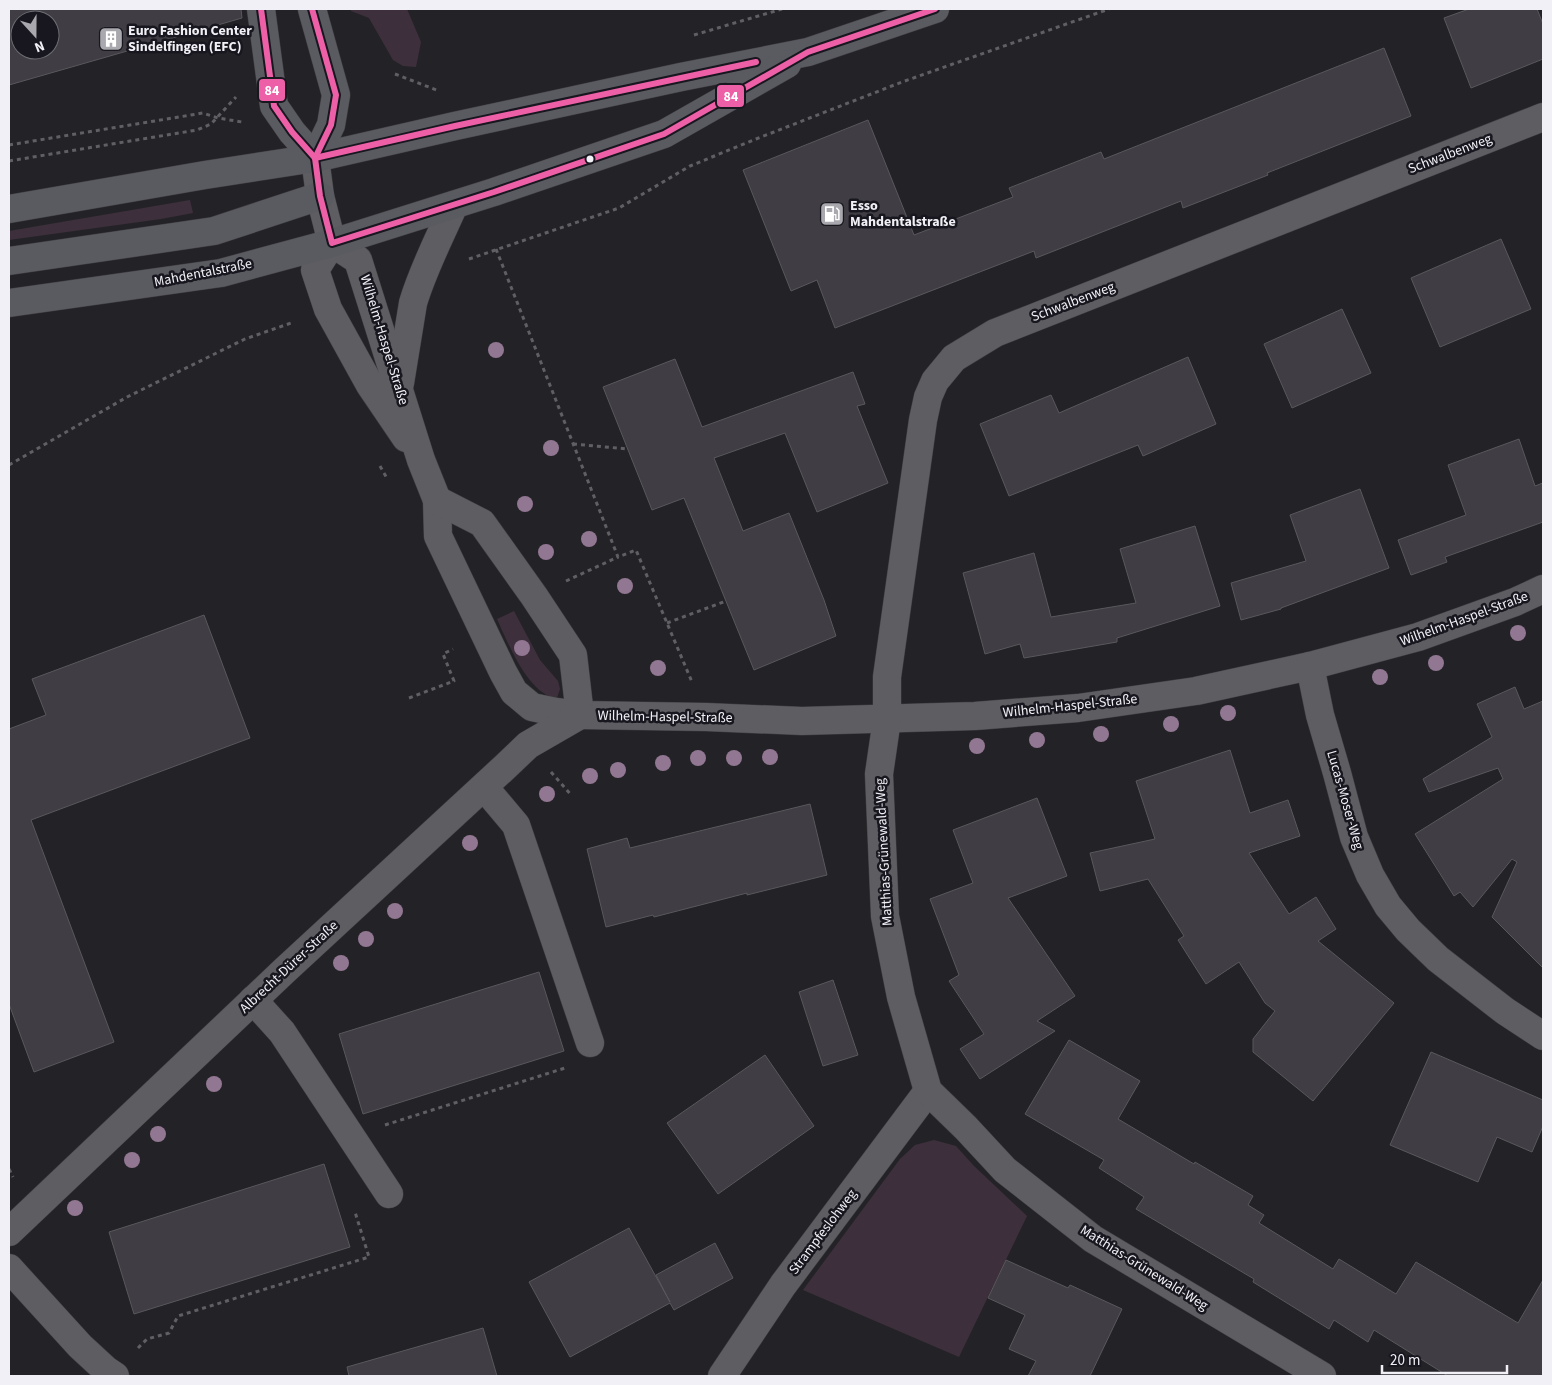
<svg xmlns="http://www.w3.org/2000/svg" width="1552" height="1385" viewBox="0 0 1552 1385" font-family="'Source Sans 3',sans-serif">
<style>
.green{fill:#3e2f3d}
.building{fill:#403d44;stroke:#59585c;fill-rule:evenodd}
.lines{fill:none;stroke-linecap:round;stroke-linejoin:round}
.minor-casing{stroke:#3e3e42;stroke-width:29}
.major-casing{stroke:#3e3e42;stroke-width:29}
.path{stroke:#605f63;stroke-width:3;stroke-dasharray:4 4;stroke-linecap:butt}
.minor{stroke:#5e5e62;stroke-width:28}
.major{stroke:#5a5a61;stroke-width:28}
.bus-1-casing{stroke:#18171f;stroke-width:10}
.bus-1{stroke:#ed5fa6;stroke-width:6}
.tree{fill:#927793}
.bus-dot{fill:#f0f0f6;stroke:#18171f;stroke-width:2}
.labels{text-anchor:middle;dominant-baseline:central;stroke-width:5;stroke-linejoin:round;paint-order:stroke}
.poi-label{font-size:14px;font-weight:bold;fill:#f0f0f6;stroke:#18171f;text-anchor:start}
.street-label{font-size:14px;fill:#f0f0f6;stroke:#18171f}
.line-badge{stroke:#18171f;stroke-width:2}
.badge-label{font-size:14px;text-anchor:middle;font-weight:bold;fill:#fff}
</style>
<rect width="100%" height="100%" fill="#232327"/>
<g class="green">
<polygon points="351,9 407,9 421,42 416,67 403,66 393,60 369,18 351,11"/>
<polygon points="190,200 193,213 161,219 9,240 9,231"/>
<path d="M514,611l26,49 18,21 2,8 -3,9c-28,-2 -50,-57 -60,-79z"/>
<polygon points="934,1140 956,1146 974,1166 1027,1216 959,1357 803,1290 900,1159 915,1145"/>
</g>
<g class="building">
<path d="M9,9h232l1,9 -233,67zM20,20h30v30h-30z"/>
<polygon points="1469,9 1537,9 1543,24 1543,59 1471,88 1444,18"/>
<polygon points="1384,48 1411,116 1267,173 1268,175 1183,208 1181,201 1036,258 1034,251 835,328 817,280 791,291 743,170 868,120 914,235 1013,197 1009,188 1101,152 1104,159"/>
<polygon points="1501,239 1531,309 1440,347 1411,278"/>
<polygon points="1342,309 1371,373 1292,408 1264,344"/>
<polygon points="1188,357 1216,424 1143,456 1138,445 1009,496 980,424 1051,395 1059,413"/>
<polygon points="675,359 702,427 853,372 865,404 857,406 888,483 817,512 785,433 714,458 743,531 789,513 824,600 836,636 754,670 684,498 652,510 603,387"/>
<polygon points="1519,439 1535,486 1543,483 1543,522 1445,557 1447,562 1411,575 1398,540 1466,515 1448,465"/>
<polygon points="1360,489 1389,568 1281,608 1281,609 1241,620 1231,583 1306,561 1290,515"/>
<polygon points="1195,526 1220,606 1117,638 1117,642 1024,658 1020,644 985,654 963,573 1034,553 1051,617 1136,603 1120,549"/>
<polygon points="204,615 250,738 31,820 114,1042 34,1072 9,1004 9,729 46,715 32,679"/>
<polygon points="1515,687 1524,709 1543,701 1543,968 1492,917 1517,862 1512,859 1473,907 1460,892 1454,896 1415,834 1503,779 1498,768 1429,792 1423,779 1492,737 1477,704"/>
<polygon points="1230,750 1250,813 1288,800 1300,836 1249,853 1289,914 1316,897 1336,929 1318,941 1394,1003 1313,1101 1253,1052 1253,1039 1275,1011 1265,1003 1239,962 1206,984 1178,940 1184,936 1148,879 1100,891 1090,853 1155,839 1136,781"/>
<polygon points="1037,798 1067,876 1008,898 1075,996 1037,1021 1055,1031 980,1079 960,1049 984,1034 949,981 959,975 930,899 973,883 953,830"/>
<polygon points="810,804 827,875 747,895 747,893 654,917 653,915 606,927 587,849 627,838 630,848"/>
<polygon points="539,972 564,1051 363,1114 339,1034"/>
<polygon points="833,980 858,1055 823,1066 799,992"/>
<polygon points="1069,1040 1140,1081 1118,1119 1194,1164 1195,1162 1253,1196 1248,1205 1264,1215 1259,1223 1333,1269 1339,1259 1396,1294 1416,1262 1518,1323 1543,1280 1543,1376 1448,1376 1374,1330 1368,1342 1334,1320 1329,1329 1253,1282 1254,1279 1136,1209 1144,1197 1099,1168 1104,1160 1025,1114"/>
<polygon points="1431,1052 1543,1100 1543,1126 1532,1152 1497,1137 1478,1182 1390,1145"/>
<polygon points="765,1055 814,1126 718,1194 667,1123"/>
<polygon points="324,1164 350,1247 134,1314 109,1232"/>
<polygon points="629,1228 670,1302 656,1275 715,1243 733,1278 674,1310 670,1303 570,1357 529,1282"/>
<polygon points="1006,1260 1068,1288 1070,1285 1122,1309 1090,1376 1028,1376 1036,1361 1009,1349 1025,1315 988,1298"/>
<polygon points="483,1328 497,1376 349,1376 347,1367"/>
</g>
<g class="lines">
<defs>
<g id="minor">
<polyline points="315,158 320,196 332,243"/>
<polyline points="332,243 358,260 421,460 437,500 438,536 503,672 514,692 532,707 556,712 580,715 706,717 802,721 975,716 1078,708 1196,691 1310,666 1418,637 1515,602 1543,589"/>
<polyline points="332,243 315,270 328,309 370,385 406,438"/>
<path d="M400,383l13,-80c10,-34 27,-66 41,-98"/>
<polyline points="437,500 482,523 534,596 573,655 580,715"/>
<polyline points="1310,666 1320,715 1337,773 1354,837 1370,875 1388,906 1408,930 1438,959 1505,1011 1543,1036"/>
<polyline points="484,787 516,825 590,1043"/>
<polyline points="253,1000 282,1032 389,1194"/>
<polyline points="9,1232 284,971 506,766 528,745 580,715"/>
<polyline points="9,1268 80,1346 106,1370 115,1376"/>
<polyline points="722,1376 783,1285 928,1091"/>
<polyline points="1322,1376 1093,1239 1005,1170 966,1128 928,1091 901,997 885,916 879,774 887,719 887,677 923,420 928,397 935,381 954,358 995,333 1543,117"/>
</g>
<g id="major">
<polyline points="261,9 274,106 292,132 315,158"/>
<polyline points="312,9 336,95 331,125 315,158"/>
<polyline points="9,209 205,175 315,158 455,126 681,77 808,52 935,9"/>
<polyline points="9,261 214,231 320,196"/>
<polyline points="9,303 221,273 332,243 494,192 664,134 787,64"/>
</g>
</defs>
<use href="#minor" class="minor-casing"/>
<use href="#major" class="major-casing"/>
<g class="path">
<polyline points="694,35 782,9"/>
<polyline points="395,74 439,91"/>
<polyline points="9,145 203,113 218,118 242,122"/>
<polyline points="9,161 197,130 211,124 236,97"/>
<polyline points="496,249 618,557 636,550 692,682"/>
<polyline points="469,259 619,208 690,166 756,139 902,82 1109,9"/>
<polyline points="573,444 628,449"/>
<polyline points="9,465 127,397 245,339 294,322"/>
<polyline points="380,466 388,480"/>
<polyline points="566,581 618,557"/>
<polyline points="667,623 726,601"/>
<polyline points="409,698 454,681 443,654 453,649"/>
<polyline points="551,772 572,796"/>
<polyline points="385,1125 565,1068"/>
<polyline points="9,1169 13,1177"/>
<polyline points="138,1348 147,1339 169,1333 178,1316 369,1257 355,1212"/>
</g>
<use href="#minor" class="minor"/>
<use href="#major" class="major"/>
<defs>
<g id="bus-1">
<polyline points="261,9 274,106 292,132 315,158"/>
<polyline points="312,9 336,95 331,125 315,158 320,196 332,243 494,192 664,134 808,52 935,9"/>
<polyline points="315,158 455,126 756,62"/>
</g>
</defs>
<use href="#bus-1" class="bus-1-casing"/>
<use href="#bus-1" class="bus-1"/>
</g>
<g class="tree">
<circle cx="496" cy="350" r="8"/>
<circle cx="551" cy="448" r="8"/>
<circle cx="525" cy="504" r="8"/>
<circle cx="589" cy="539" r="8"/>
<circle cx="546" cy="552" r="8"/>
<circle cx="625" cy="586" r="8"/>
<circle cx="1518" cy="633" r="8"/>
<circle cx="522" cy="648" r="8"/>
<circle cx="1436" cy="663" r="8"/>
<circle cx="658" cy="668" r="8"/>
<circle cx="1380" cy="677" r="8"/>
<circle cx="1228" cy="713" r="8"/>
<circle cx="1171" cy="724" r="8"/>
<circle cx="1101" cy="734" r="8"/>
<circle cx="1037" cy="740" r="8"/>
<circle cx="977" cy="746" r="8"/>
<circle cx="770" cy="757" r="8"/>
<circle cx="698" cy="758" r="8"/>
<circle cx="734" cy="758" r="8"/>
<circle cx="663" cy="763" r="8"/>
<circle cx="618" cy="770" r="8"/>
<circle cx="590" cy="776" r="8"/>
<circle cx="547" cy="794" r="8"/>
<circle cx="470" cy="843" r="8"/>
<circle cx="395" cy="911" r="8"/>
<circle cx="366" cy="939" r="8"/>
<circle cx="341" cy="963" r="8"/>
<circle cx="214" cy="1084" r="8"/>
<circle cx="158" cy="1134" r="8"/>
<circle cx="132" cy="1160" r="8"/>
<circle cx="75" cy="1208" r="8"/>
</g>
<defs>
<symbol id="building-square" viewBox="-11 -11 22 22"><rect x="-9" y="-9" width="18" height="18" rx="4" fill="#a8a8ae" stroke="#18171f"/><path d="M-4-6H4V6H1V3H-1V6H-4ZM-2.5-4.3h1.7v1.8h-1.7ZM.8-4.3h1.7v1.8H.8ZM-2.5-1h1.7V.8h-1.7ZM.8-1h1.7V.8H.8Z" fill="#fff"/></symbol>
<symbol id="fuel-square" viewBox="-11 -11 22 22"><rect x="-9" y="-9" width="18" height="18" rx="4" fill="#a8a8ae" stroke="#18171f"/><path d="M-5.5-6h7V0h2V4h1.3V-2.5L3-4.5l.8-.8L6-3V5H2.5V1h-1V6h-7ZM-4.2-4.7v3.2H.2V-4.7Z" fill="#fff"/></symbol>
</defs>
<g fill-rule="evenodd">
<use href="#building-square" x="97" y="25" width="28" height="28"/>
<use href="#fuel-square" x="818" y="200" width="28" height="28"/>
</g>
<circle class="bus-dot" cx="590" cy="159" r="4.5"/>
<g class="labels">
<g class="poi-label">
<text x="128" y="31">Euro Fashion Center<tspan x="128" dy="16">Sindelfingen (EFC)</tspan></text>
<text x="850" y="206">Esso<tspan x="850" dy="16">Mahdentalstraße</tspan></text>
</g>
<g class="street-label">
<text transform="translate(1450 154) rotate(-21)">Schwalbenweg</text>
<text transform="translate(203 273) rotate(-11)">Mahdentalstraße</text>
<text transform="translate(1073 302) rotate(-21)">Schwalbenweg</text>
<text transform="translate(384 340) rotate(73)">Wilhelm-Haspel-Straße</text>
<text transform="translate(1464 619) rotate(-20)">Wilhelm-Haspel-Straße</text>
<text transform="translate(1070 706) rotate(-6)">Wilhelm-Haspel-Straße</text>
<text transform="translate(665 717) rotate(1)">Wilhelm-Haspel-Straße</text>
<text transform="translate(1345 800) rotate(74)">Lucas-Moser-Weg</text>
<text transform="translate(884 852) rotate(-93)">Matthias-Grünewald-Weg</text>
<text transform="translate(289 967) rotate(-43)">Albrecht-Dürer-Straße</text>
<text transform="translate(823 1232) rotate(-53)">Strampfeslohweg</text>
<text transform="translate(1144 1268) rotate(32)">Matthias-Grünewald-Weg</text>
</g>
</g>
<g class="line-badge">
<rect x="258" y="78" width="28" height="24" rx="5" fill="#ed5fa6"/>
<rect x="716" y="84" width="29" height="24" rx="5" fill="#ed5fa6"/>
</g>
<g class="badge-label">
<text x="272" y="95">84</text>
<text x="731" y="101">84</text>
</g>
<rect width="1552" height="1385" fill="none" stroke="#f0f0f6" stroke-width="20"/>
<g transform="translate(35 35) rotate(159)"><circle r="24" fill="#18171f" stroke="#6e6e75"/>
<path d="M0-4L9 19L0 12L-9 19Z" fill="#a8a8ae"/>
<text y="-8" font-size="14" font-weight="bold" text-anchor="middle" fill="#f0f0f6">N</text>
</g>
<path d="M1382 1365v8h125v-8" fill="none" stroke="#f0f0f6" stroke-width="2.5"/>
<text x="1390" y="1365" font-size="15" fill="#f0f0f6" stroke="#18171f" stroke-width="4" paint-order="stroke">20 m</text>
</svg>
